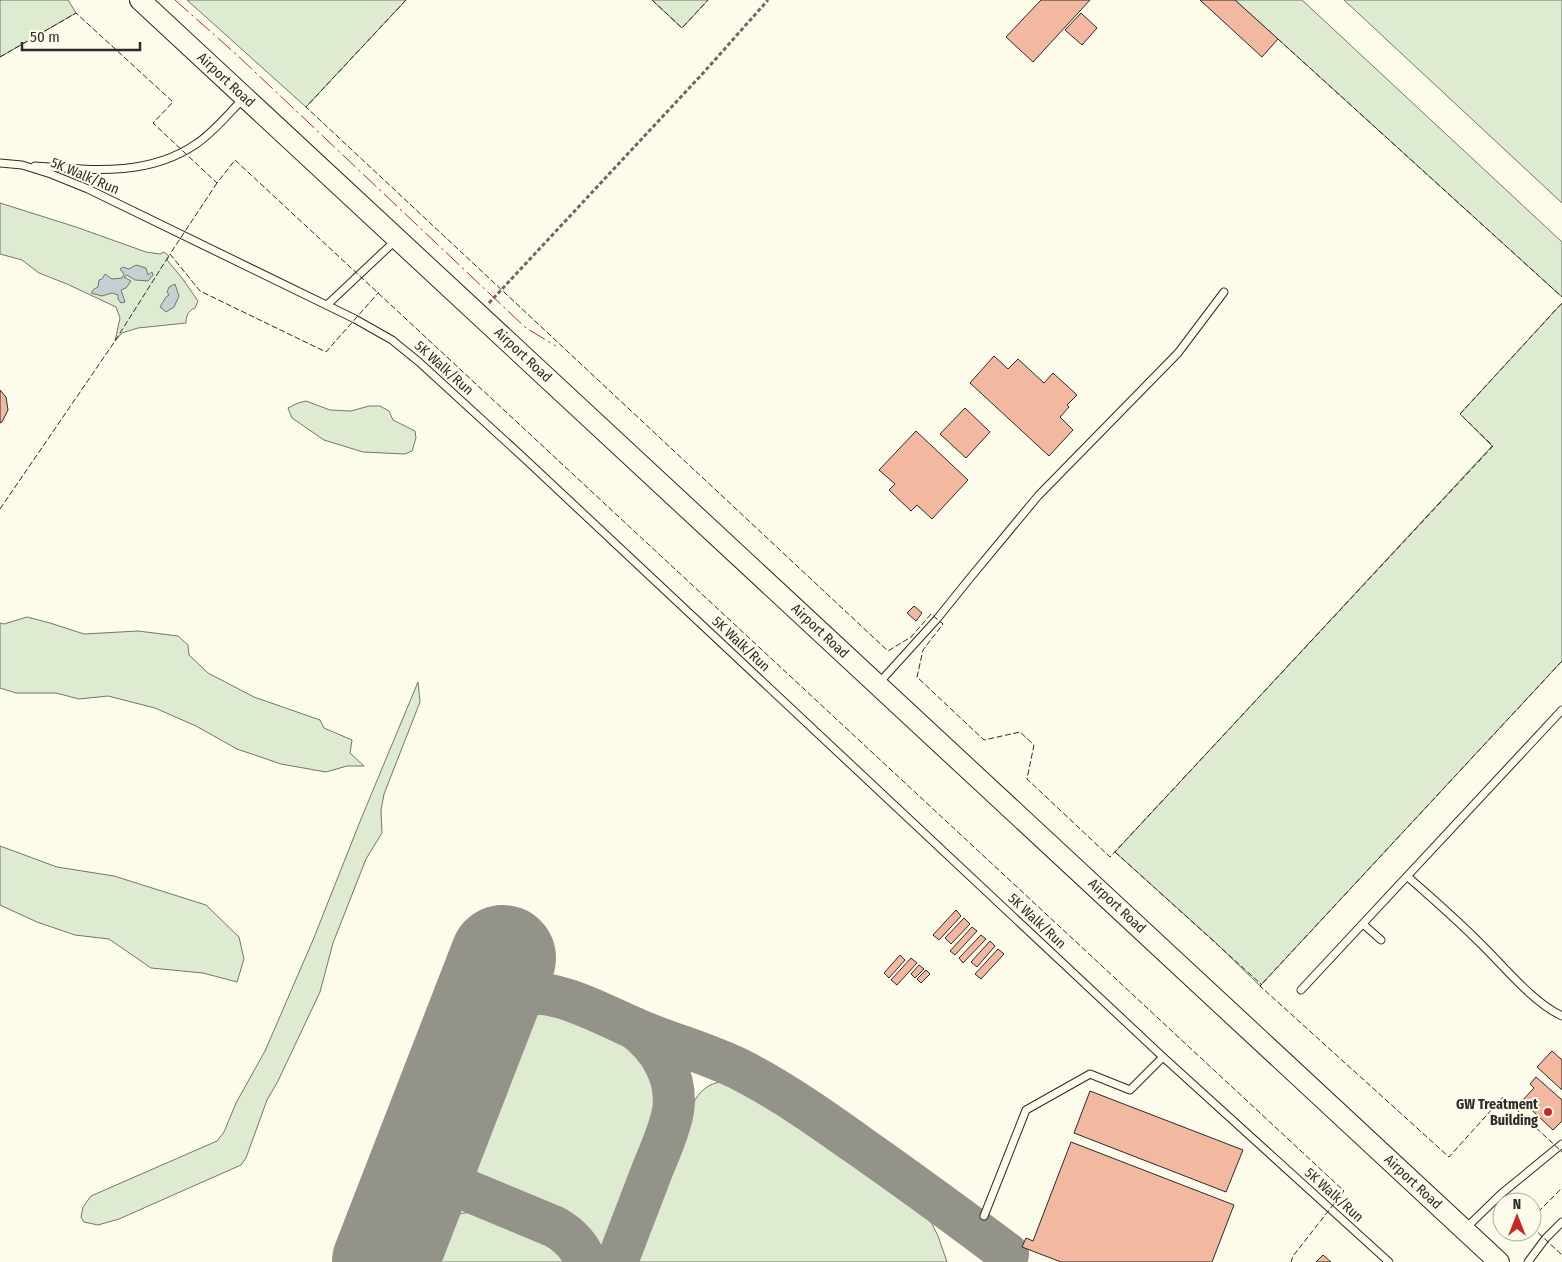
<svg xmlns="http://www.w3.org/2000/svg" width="1562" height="1262" viewBox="0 0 1562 1262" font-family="'Fira Sans Condensed',sans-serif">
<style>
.green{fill:#deebd1;stroke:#74746e}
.water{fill:#c7d0d0;stroke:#74746e}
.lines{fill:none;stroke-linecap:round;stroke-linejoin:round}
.taxiway{stroke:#94938a;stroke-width:42}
.runway{stroke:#94938a;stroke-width:106}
.building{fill:#f2b8a0;stroke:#2b2b2b}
.lane-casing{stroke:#2b2b2b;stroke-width:9}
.secondary-casing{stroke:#2b2b2b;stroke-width:22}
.path{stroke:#6a6964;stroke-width:3;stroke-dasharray:4 2.5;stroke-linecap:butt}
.lane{stroke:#fdfbea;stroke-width:7}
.secondary{stroke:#fdfbea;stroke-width:20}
.fence{stroke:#2b2b2b;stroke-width:1;stroke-dasharray:6 2.5;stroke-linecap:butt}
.power{stroke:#c62828;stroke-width:1;stroke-dasharray:18 4 2.5 4;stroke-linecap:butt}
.poi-dot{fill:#c62828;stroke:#fdfbea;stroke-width:2}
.labels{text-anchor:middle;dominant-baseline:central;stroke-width:4;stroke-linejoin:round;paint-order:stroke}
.street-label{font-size:14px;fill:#2b2b2b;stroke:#fdfbea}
.poi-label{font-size:14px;font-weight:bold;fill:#2b2b2b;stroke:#fdfbea;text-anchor:end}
</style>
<rect width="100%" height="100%" fill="#fdfbea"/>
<g class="green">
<polygon points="0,0 68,0 76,13 0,57"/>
<polygon points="187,0 406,0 306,107"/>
<polygon points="652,0 708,0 682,28"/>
<polygon points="1235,0 1302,0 1562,242 1562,297"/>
<polygon points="1344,0 1562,0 1562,203"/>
<path d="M0,203l76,24 70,25 14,2 4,-2 5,4 -2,4 15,18 16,23 -3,7c-7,3 -9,8 -9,15l-48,5 -16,5 -7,8 5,-23 -4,-11 -49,-23 -28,-11 -17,-13 -22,-6z"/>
<polygon points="1562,303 1562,661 1260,986 1215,942 1115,852 1492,446 1460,414"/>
<polygon points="306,401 330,410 351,411 369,406 380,406 389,411 393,420 415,431 416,438 412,451 405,454 363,452 324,440 292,418 288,408 298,403"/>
<polygon points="27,617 50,623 84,634 138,631 178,636 188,645 189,655 208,673 254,697 320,720 324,728 352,740 350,753 364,766 347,766 326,772 281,764 237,749 196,726 155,708 108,696 79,699 56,693 16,693 0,688 0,623 4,624"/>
<polygon points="418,682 420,702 384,794 381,810 382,833 366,859 333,943 320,992 278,1081 267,1100 246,1158 241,1165 119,1219 98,1225 84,1222 81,1217 83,1207 91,1196 217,1141 224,1132 236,1103 265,1051 313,940 361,819"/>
<polygon points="0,846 57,867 114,876 206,905 239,937 244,959 237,982 203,973 151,968 109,939 75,935 37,922 0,905"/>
<path d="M540,1008c16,0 31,8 45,14 16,6 34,12 49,23 22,16 30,52 22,77l-54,139 -14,-27 -16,-15 -93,-39 -9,-19 -2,-14 50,-127 11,-9z"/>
<path d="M727,1081l10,3 42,24 132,91 -1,2 20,19 8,16 9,26h-315l63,-162c7,-12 17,-18 32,-19z"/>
<polygon points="471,1212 546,1241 565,1253 569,1262 424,1262 436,1230 451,1215"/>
</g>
<g class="water">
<polygon points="136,265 146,268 148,275 152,272 153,275 148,281 135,280 127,275 124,277 131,281 126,288 121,290 125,302 121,303 118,299 118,295 112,293 102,296 91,293 94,289 98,287 99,280 102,279 105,274 112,279 122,278 124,274 120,269 123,267 129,269"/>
<polygon points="175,284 179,296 174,307 166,312 160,307 166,297 169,295 167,292 169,287"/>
</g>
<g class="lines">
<g class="taxiway">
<path d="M483,1008c19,-6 40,-15 59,-14 27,2 67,23 92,34 36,16 74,25 109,43 42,22 80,49 118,76 50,35 99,71 147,107"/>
<path d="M420,1171l135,56c14,8 25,19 31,35"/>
<path d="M617,1262c11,-29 22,-57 33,-86 8,-21 19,-43 23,-65 5,-33 -13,-64 -39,-83"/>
</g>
<polyline class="runway" points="385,1262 503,958"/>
</g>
<g class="building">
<polygon points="1041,0 1090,0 1033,62 1006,37"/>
<polygon points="1200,0 1235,0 1278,39 1262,57"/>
<polygon points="1081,13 1097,28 1082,45 1065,30"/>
<polygon points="994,356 1008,369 1018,359 1044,383 1053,373 1077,395 1067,405 1069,407 1060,417 1073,430 1049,456 970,383"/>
<polygon points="0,390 6,397 8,410 2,422 0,423"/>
<polygon points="965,408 990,432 966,458 940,434"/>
<polygon points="916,431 968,480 932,519 917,505 911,511 889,490 895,484 879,470"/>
<polygon points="914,606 922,613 916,621 907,613"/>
<polygon points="956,910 961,916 939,940 933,935"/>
<polygon points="964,918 970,924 951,944 945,938"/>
<polygon points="972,927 977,931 955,955 950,951"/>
<polygon points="981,935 986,939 963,963 959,958"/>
<polygon points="990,941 995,946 977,967 971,962"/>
<polygon points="998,949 1004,954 981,979 975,974"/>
<polygon points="900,955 905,960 889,978 884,973"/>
<polygon points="911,958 917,963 897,985 891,980"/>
<polygon points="919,965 924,969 915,978 911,974"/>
<polygon points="926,970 930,974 921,983 917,979"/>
<polygon points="1552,1051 1562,1060 1562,1090 1537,1067"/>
<polygon points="1536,1077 1562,1100 1562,1121 1553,1130 1522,1101 1534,1088 1530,1084"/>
<polygon points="1090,1091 1243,1150 1226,1192 1074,1133"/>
<polygon points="1071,1142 1234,1205 1212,1262 1061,1262 1022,1247 1026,1238 1033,1241"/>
<polygon points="1323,1255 1331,1262 1316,1262"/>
</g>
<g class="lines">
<defs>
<g id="lane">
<polyline points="0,163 22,165 51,174 88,189 355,319 392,340 419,362 525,459 1163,1057 1389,1262"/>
<path d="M35,166c55,4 113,11 161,-22 18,-12 32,-30 47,-45"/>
<polyline points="327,305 396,240"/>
<polyline points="878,684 937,619 970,578 1038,496 1178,353 1224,292"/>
<path d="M1408,877c24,21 48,42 71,65 25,24 52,59 83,74"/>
<polyline points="1363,924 1381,940"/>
<polyline points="1301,990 1562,710"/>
<polyline points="984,1216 1026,1110 1090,1074 1130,1090 1163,1057"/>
<polyline points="1465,1229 1501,1194 1562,1144"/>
<polyline points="1528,1262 1545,1239 1562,1222"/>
</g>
<polyline id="secondary" points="140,0 1499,1262"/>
</defs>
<use href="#lane" class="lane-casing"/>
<use href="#secondary" class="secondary-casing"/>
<polyline class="path" points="489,303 705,71 768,0"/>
<use href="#lane" class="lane"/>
<use href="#secondary" class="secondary"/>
<g class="fence">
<polyline points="406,0 306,107 888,651 911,637 931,614 943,624 923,650 917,677 984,740 1020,732 1034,745 1027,779 1110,857 1493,446 1460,414 1562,303"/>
<polyline points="652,0 682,28 708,0"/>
<polyline points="1278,39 1562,297"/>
<polyline points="0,57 76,13 173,102 153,123 217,183 235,160 1344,1191 1293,1256 1291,1262"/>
<polyline points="217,183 170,254 200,291 326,352 379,292"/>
<polyline points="0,509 115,341 170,254"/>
<polyline points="1562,661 1260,986 1449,1157 1503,1097 1562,1152"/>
<polyline points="1115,852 1262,985"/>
<polyline points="1532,1218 1562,1188"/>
<polyline points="1532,1227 1562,1255"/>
</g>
<polyline class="power" points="175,0 237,55 526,328 556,346"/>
</g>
<circle class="poi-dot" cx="1548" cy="1112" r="5"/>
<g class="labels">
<g class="street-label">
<text transform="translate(226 80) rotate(43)">Airport Road</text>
<text transform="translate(85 176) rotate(23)">5K Walk/Run</text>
<text transform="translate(523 355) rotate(43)">Airport Road</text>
<text transform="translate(444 368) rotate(42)">5K Walk/Run</text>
<text transform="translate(820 631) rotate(43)">Airport Road</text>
<text transform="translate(741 644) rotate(43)">5K Walk/Run</text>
<text transform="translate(1117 906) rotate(43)">Airport Road</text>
<text transform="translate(1037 921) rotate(43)">5K Walk/Run</text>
<text transform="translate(1413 1182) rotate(43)">Airport Road</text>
<text transform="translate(1334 1195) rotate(42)">5K Walk/Run</text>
</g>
<g class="poi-label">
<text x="1538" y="1104">GW Treatment<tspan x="1538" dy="16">Building</tspan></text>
</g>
</g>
<g transform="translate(1517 1217)"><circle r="24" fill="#fdfbea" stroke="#a9a89e"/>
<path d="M0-4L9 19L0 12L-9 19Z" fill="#c62828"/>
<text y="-8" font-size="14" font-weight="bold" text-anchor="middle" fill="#2b2b2b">N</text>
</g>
<path d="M22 42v8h118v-8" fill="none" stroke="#2b2b2b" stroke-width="2.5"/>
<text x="30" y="42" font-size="15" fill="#2b2b2b" stroke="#fdfbea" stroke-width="4" paint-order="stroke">50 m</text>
</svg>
